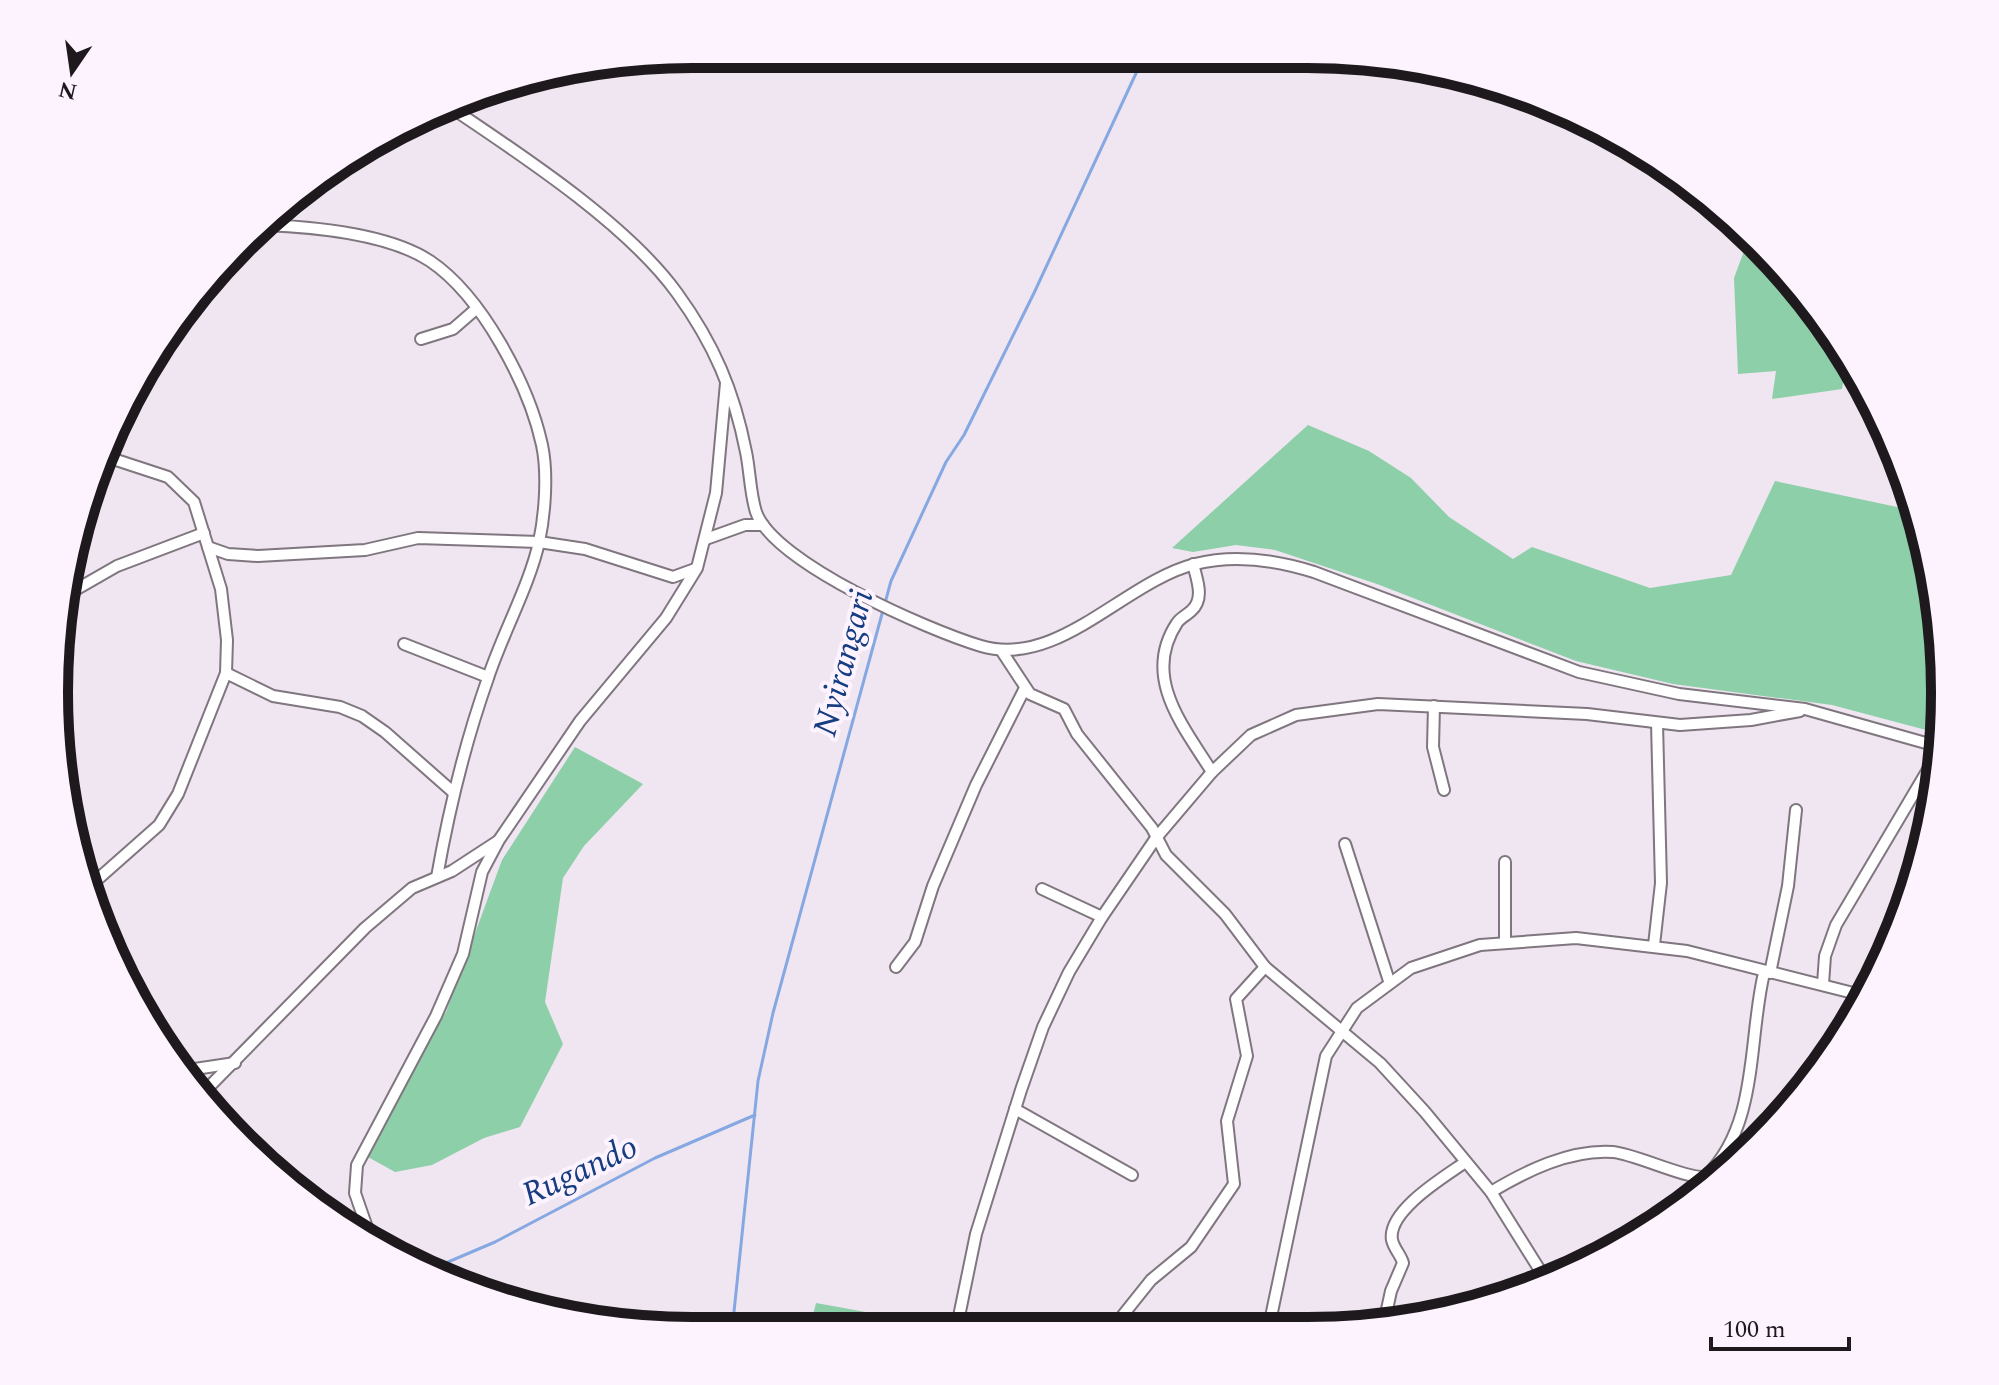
<svg xmlns="http://www.w3.org/2000/svg" width="1999" height="1385" viewBox="0 0 1999 1385" font-family="Spectral,serif">
<style>
.green{fill:#8dcfa8}
.lines{fill:none;stroke-linecap:round;stroke-linejoin:round}
.stream{stroke:#86a8e2;stroke-width:3}
.minor-casing{stroke:#7f767f;stroke-width:14}
.minor{stroke:#fff;stroke-width:10}
.labels{text-anchor:middle;dominant-baseline:central;stroke-width:8;stroke-linejoin:round;paint-order:stroke}
.water-label{font-size:34px;font-style:italic;fill:#153d80;stroke:#fdf3fe}
.rim{fill:none;stroke:#1d191d;stroke-width:10}
</style>
<rect width="100%" height="100%" fill="#f0e6f1"/>
<g class="green">
<path d="M1750,235c25,19 104,115 103,144l-10,4 -1,6 -70,10 4,-28 -38,3 -4,-96z"/>
<polygon points="1308,425 1369,451 1411,478 1449,517 1513,559 1532,547 1650,588 1731,575 1775,481 1916,511 1933,568 1945,693 1926,730 1832,705 1673,684 1576,661 1377,584 1275,550 1236,545 1193,552 1172,548"/>
<polygon points="575,747 643,784 584,846 563,878 545,1002 563,1044 520,1127 484,1138 432,1165 395,1172 368,1157 397,1094 446,1012 502,860"/>
<polygon points="816,1303 954,1328 953,1331 809,1331"/>
</g>
<g class="lines">
<g class="stream">
<polyline points="427,1271 495,1242 655,1158 755,1115"/>
<polyline points="732,1331 758,1081 773,1013 891,581 946,462 964,435 1034,293 1145,54"/>
</g>
<defs>
<g id="minor">
<path d="M453,109c70,47 175,116 224,184 37,51 57,98 69,159 4,19 4,41 10,60 18,51 172,118 225,134 77,23 143,-64 214,-82 40,-10 81,-4 119,8l265,100 100,22 126,15 135,38"/>
<path d="M265,225c49,2 124,9 165,36 52,35 99,124 112,184 6,28 3,69 -3,97 -9,42 -37,93 -51,136 -23,65 -39,131 -51,199"/>
<polyline points="421,339 453,329 476,309"/>
<polyline points="706,539 745,525 763,525"/>
<polyline points="208,547 228,554 258,556 365,550 418,538 539,542 585,549 673,577 695,569"/>
<path d="M1193,564c4,16 12,35 -2,47 -4,4 -11,7 -14,12 -36,54 7,104 35,149"/>
<polyline points="63,597 117,566 204,533"/>
<polyline points="404,644 488,677"/>
<polyline points="1001,650 1030,694 1064,709 1077,734 1152,828 1166,855 1225,914 1265,967 1380,1063 1425,1112 1491,1192 1546,1280"/>
<polyline points="226,673 273,696 340,707 362,716 385,732 453,792"/>
<polyline points="1434,706 1433,747 1444,790"/>
<polyline points="1345,844 1389,981"/>
<polyline points="90,886 159,825 178,794 226,673 227,640 221,589 194,502 168,477 101,455"/>
<polyline points="1042,889 1102,917"/>
<polyline points="1505,941 1505,862"/>
<polyline points="1654,945 1661,883 1657,723"/>
<polyline points="896,967 915,942 933,886 976,785 1025,688"/>
<polyline points="1770,973 1788,886 1796,810"/>
<polyline points="1823,984 1825,956 1836,925 1939,751"/>
<polyline points="188,1070 235,1063"/>
<polyline points="204,1092 365,928 412,888 452,871 498,841"/>
<polyline points="1015,1109 1132,1175"/>
<path d="M1491,1192c35,-21 79,-43 122,-40 23,2 80,30 93,24 53,-51 42,-137 58,-203"/>
<polyline points="372,1242 355,1193 357,1165 436,1016 463,954 482,872 499,840 580,721 666,618 697,568 716,493 726,383"/>
<path d="M1384,1323l7,-32 12,-28c-2,-8 -9,-14 -11,-23 -5,-29 52,-63 72,-77"/>
<polyline points="956,1331 976,1234 1021,1090 1043,1027 1069,972 1102,917 1156,838 1212,772 1251,735 1296,715 1378,704 1587,714 1680,725 1751,720 1800,711"/>
<polyline points="1116,1331 1123,1315 1151,1280 1191,1247 1234,1184 1227,1121 1247,1056 1236,999 1265,967"/>
<polyline points="1268,1331 1326,1056 1357,1008 1411,968 1480,945 1576,938 1687,951 1865,996"/>
</g>
</defs>
<use href="#minor" class="minor-casing"/>
<use href="#minor" class="minor"/>
</g>
<g class="labels">
<g class="water-label">
<text transform="translate(844 663) rotate(-75)">Nyirangari</text>
<text transform="translate(580 1171) rotate(-25)">Rugando</text>
</g>
</g>
<path d="M0 0H1999V1385H0ZM692 68H1307A624 624 0 0 1 1931 692V693A624 624 0 0 1 1307 1317H692A624 624 0 0 1 68 693V692A624 624 0 0 1 692 68Z" fill="#fdf3fe" fill-rule="evenodd"/>
<path class="rim" d="M692 68H1307A624 624 0 0 1 1931 692V693A624 624 0 0 1 1307 1317H692A624 624 0 0 1 68 693V692A624 624 0 0 1 692 68Z"/>
<g transform="translate(72 72) rotate(193)" stroke="#fdf3fe" stroke-width="6" paint-order="stroke">
<path d="M0-6L14 30L0 20L-14 30Z" fill="#1d191d"/>
<text y="-12" font-size="22" font-weight="bold" text-anchor="middle" fill="#1d191d">N</text>
</g>
<path d="M1711 1337v12h138v-12" fill="none" stroke="#1d191d" stroke-width="4"/>
<text x="1723" y="1337" font-size="24" fill="#1d191d" stroke="#fdf3fe" stroke-width="6" paint-order="stroke">100 m</text>
</svg>
